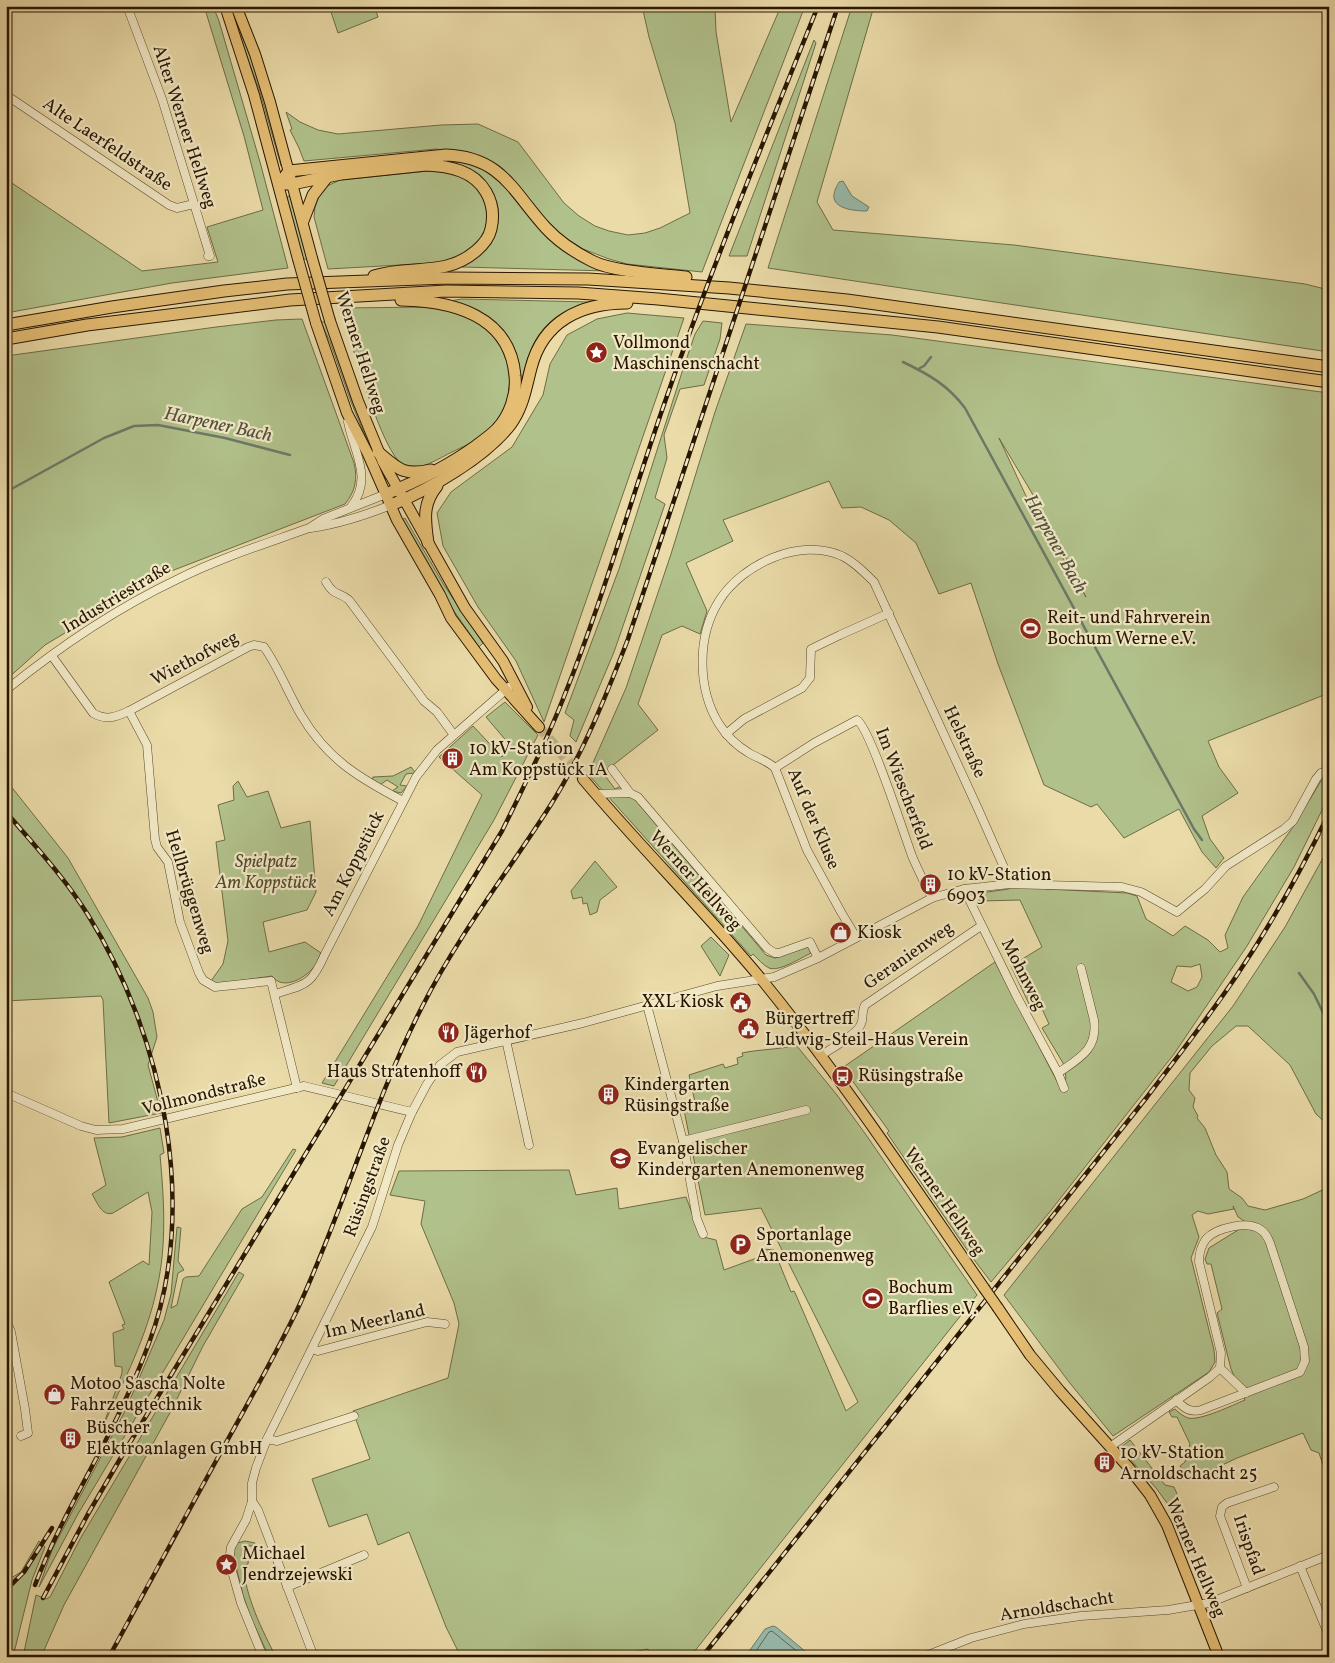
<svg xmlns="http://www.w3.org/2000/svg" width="1335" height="1663" viewBox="0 0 1335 1663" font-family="Vollkorn,serif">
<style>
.green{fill:#b1c18b;stroke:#6d6c46;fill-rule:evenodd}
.water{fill:#98bbac;stroke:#6c7967}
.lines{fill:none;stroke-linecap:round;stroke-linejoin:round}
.shore{stroke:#606856;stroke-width:1}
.stream{stroke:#6c7967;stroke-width:2.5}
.major-tunnel{stroke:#c3b486;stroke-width:10;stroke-dasharray:10 5;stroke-linecap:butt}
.minor-casing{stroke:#59472a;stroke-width:9}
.major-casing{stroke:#291600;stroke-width:12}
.highway-casing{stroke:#291600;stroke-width:13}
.minor{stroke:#f1e8c6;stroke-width:8}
.major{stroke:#e5be74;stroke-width:10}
.highway{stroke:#e5be74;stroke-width:11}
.rail-casing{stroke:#291600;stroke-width:4.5}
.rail{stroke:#f1e8c6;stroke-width:2.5;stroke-dasharray:8;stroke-linecap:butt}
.major-bridge-casing{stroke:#291600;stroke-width:12;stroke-linecap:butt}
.major-bridge{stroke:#e5be74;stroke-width:10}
.labels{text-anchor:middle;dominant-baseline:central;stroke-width:4.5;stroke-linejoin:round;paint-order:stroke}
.street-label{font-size:18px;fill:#291600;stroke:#f1e8c6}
.poi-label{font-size:18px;fill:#291600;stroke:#f1e8c6;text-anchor:start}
.park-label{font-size:18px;font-style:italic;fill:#52492a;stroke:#f1e8c6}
.water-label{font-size:19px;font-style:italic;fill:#50503c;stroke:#f1e8c6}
</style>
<rect width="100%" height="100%" fill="#eadba8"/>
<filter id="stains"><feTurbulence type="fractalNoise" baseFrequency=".004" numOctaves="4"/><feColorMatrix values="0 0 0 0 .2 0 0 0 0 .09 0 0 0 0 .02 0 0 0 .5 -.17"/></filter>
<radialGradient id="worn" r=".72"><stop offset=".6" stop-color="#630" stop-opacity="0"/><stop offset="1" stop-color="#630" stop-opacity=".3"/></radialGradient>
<g class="green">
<polygon points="204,6 213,6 219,21 260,162 288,268 172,283 6,313 6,179 142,271 218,262 207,227 263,210 244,136"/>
<path d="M228,6h6c19,52 34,106 49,159l-2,1 -21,-74z"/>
<polygon points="329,6 374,6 378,17 338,33"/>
<polygon points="642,6 715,6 716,32 731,122 781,6 805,6 702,272 627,264 609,259 583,249 561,235 469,154 436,149 304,161 299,148 290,130 292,129 286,112 300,122 318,130 338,134 441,125 478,124 518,142 564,203 579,216 595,226 609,231 628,235 645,233 660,228 690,213 675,123 649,37"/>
<polygon points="852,6 874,6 817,202 833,230 1014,245 1305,284 1329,290 1329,352 768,268"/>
<polygon points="814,40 816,43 747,256 729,256"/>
<path d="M447,162h20l13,4 17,11 27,31 83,63 -145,-4c28,-16 48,-46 29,-77 -4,-7 -9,-14 -15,-18 -9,-6 -19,-8 -29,-10z"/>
<polygon points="438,170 471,179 487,201 489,221 482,238 464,255 436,263 328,269 314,217 315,207 319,196 317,195 325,187 340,180"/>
<polygon points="288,196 290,196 308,259 303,259 287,201"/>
<path d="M462,299l129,3c-11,5 -23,8 -33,14 -26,17 -32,46 -39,75l-13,-55 -57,-35z"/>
<path d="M431,307c18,4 35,8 50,17 37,24 38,82 5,109 -11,9 -24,14 -36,20 -14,7 -34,21 -49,10 -21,-16 -51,-125 -60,-155z"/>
<polygon points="627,313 684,318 544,722 516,661 478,607 443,546 437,513 451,492 512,447 543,395 550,364 567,335 597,319"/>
<path d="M302,319l52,144c4,16 1,29 -9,41l-184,71 -116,70 -39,35v-324l210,-29 60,-7z"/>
<polygon points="703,321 722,323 720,339 704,385 680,389 664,435 667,458 655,498 665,504 614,652 576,742 570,736 574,720 565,713 619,569 683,369 695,334"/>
<polygon points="321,322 326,322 352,401 386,480 384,481 351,402 330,342"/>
<path d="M746,324l146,11 437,58v300l-121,48 11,26 19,26 -36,23 8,23 14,19 -8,10 -14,-16 -23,-43 -55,29 -27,-34 -6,3 -47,-22 -46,-121 -27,-81 -32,11 -23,-51 -27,-23 -28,-13 -19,1 -13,-27 -106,39 10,21 -47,22 21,48 -7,23 -18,-8 -20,9 -24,69 20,26 -55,43 12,16 6,-3 12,11 133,158 9,3 33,-11 3,6c-10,5 -32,19 -42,15 -6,-3 -11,-9 -16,-14l-2,2 -163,-182 38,-86 45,-134 44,-142zM999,438l37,62 50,97 -60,-101z"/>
<polygon points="405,518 444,585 483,643 479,647 440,591 400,521"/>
<polygon points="505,702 538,735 494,820 334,1086 322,1083 418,926 482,795 439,757 473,726 502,757 509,744 486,717"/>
<polygon points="411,767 415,772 414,773 406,774 400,785 407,786 401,793 392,791 398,787 387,780 380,785 372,780 373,777 393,776"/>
<path d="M1329,776v20l-35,71 -47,79 -73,108 -126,160 -57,68 -19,-25 -85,-124 2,-2 -38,-52 -6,-13 150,-104 66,127 2,-1 3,-11 -3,-14 -21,-35 7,-4 -11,-24 -9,4 -18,-38 31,-19 -22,-47 -41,1 1,-8 29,-4 6,-9v-5l16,-3 20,6 -5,11 81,4 10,3 9,23 27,17 12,-10 23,14 12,12 8,-4 -3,-13 18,-38 50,-70 28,-46zM1200,964l2,13 -5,10 -9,4 -17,-9 6,-16 14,1z"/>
<polygon points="6,780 68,858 148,998 153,1012 157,1037 148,1065 161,1113 109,1123 103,1000 101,996 6,1001"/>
<path d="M238,781l9,16 21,-6 13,37 29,-7 6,71 -9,18 -44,12 6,30 36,-10 16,11c-2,3 -3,8 -5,11 -8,13 -33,28 -44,12l-55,8 -6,-3 12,-17 5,-23 -12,-99 9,-2 -7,-35 16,-5 -1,-14z"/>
<path d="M1329,847v279l-13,-12 -26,-49 -42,-39h-12l-13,11 -11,9 -22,27 -1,17 6,8 -2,9 5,9 -1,2 8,10 11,27 11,17 2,17 13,9 6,8 17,4 38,-11 26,-12v296l-10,-30 -8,-3 -8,-17 -66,25 -46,22 -6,-1v-6l-5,-7 5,-4 5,-18 -13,-27h-5l-3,-5 6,-3c4,4 8,7 13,9 12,3 45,-13 57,-18l-14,-31 -14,-56 5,-4 -11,-45h-4l-2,-5 4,-11 29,-18 12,-5 -12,-8 -5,-11 1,3 -26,5 -10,-3 -6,4 7,22 -8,21 23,92 1,12 -6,10 -96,64 -44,-54 -65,-87 229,-289 52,-79z"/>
<polygon points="595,861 617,887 600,900 597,912 590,915 587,903 583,904 582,897 573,899 571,891"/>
<polygon points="711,937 729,955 720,976 701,946"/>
<path d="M796,1045l41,50 27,37 113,163 -287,362h-40l-2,-8 -39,8h-148l-15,-30 -37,-95 -31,13 -11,-31 -38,13 -17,-48 58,-20 -17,-48 95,-33 11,-54 -5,-21 -33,-79 4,-23 -35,-6 9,-24 170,-1 7,25 41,-7 2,21 67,-12 7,19 10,21 13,3 8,30 41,-15 -2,-6 11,1 17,42 3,-1 2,4 50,116 12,-9 -97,-194 -56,7 -22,-110 12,-3 -6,-27 34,-11 2,4 13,-4 -1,-6 6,-2 -1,-3c18,-4 36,-3 54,-8z"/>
<path d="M160,1128l4,25 -4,2c4,44 7,89 -3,133 -10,48 -33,93 -54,138l19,-53v-6l-7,-1 -2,-33 11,-4 -2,-4 3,-1 -16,-42 34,-21 6,4 3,-53 -4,-20 -35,21c-11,4 -16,-11 -21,-19l14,-9 -12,-47 28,-1z"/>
<polygon points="293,1149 296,1150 78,1514 39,1587 52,1550 126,1409 164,1320 171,1294 177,1227 181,1228 178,1261 184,1270 178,1273 171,1308 177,1305 183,1279 186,1277 199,1276 242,1209 262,1197"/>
<polygon points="239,1272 244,1275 203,1346 172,1409 64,1605 41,1657 23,1657 36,1595 46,1599 50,1597 80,1539"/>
<polygon points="1130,1440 1165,1485 1174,1487 1181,1503 1180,1506 1172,1510 1156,1488 1120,1448"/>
<polygon points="39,1541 45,1547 32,1580 13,1657 6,1657 6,1581 21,1572"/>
<path d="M245,1541l10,2 -2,3h-6l-2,5 4,1 -1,12 -4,2c0,28 19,66 32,91h-7l-18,-39 -8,-23 -9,-37 -1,-5 4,-10z"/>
</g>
<g class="water">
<path d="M843,181l9,15 17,11 -2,4c-9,0 -31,-1 -33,-13 -1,-6 3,-12 5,-16z"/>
<polygon points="773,1626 776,1627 812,1657 745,1657 765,1629"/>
</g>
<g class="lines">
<polyline class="shore" points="752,1657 769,1632 772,1631 804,1657"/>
<g class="stream">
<path d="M903,362c25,12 45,23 62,46l229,421 8,11"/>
<polyline points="918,369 924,366 931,357"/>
<polyline points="6,492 104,438 134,426 158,425 225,438 290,455"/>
<polyline points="1299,973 1314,994 1329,1025"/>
</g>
<polyline class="major-tunnel" points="539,727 583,779"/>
<defs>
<g id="minor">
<polyline points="127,6 162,99 210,256 208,256"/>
<polyline points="6,95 169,205 177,208 194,204"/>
<path d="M348,422c6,31 26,57 2,86"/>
<path d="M311,528c27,-4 55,-13 80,-23"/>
<path d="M326,582c9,15 12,9 23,18l75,101 13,11 17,23"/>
<path d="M52,656l41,57c13,8 23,4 36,-2l119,-64 6,-2 10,2c15,21 24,46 37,68 26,44 58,63 102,86"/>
<path d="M6,690c53,-43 111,-82 172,-111 42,-21 87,-35 131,-51l14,-9 63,-25"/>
<polyline points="129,711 147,745 155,839 157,847 168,862 180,922 199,973 203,980 215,987 271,981 297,1088"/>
<polyline points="726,734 744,719 802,688 810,678 811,649 840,635 889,613"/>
<path d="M775,768c-7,-7 -18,-10 -26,-15 -12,-7 -23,-18 -30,-29 -22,-36 -22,-88 0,-123 23,-37 81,-64 123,-45 12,6 22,16 32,26l105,229 27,61 4,12"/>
<polyline points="612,769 630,793 638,797 767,948 775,953 779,953 810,942 818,958"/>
<polyline points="596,794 630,793"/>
<path d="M964,889l52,106 42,78c22,-15 40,-24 36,-53l-13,-52"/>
<path d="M856,937l-15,-25 -34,-62 -32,-82 39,-25 43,-23c13,8 47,114 55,136 6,14 13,28 20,42"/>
<path d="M275,994c31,-10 36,-8 50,-40l91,-177 21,-27 72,-63"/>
<polyline points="647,1005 683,1141 697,1219 703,1234"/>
<polyline points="506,1040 529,1145"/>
<path d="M820,1056c9,-6 38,-22 41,-32 3,-6 0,-12 4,-19l116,-79"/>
<polyline points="1058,1073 1064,1088"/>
<polyline points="6,1093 81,1126 96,1130 123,1129 304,1086 412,1112"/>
<polyline points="683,1141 806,1110"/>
<polyline points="6,1319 11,1332 25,1409 28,1433 21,1436"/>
<polyline points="313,1349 318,1351 427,1322 445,1324"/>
<polyline points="1220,1368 1246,1393"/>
<polyline points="267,1439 277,1441 354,1416"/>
<path d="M1110,1447l100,-70 10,-9 1,-15 -22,-91c0,-8 2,-16 7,-23 10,-11 42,-19 55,-9 5,3 7,8 9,13l34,104 1,14 -5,11 -99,38c-11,3 -17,-2 -25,-10"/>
<polyline points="252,1501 246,1520 231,1547 229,1561 241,1603 263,1657"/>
<polyline points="1300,1566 1329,1636"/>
<polyline points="287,1587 364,1555"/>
<polyline points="1247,1588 1220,1516 1222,1507 1227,1503 1274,1487"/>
<polyline points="314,1657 258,1510 252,1501 252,1483 256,1468 267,1439 372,1227 398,1145 412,1112 427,1084 440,1065 457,1052 583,1023 717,986 774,977 818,958 932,898 964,889 1010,884 1122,887 1141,892 1177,912 1205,889 1226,866 1284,829 1293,821 1316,779 1321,773 1329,770"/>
<polyline points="923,1657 971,1638 1024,1624 1081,1616 1168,1610 1209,1603 1329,1555"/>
</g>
<g id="major">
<polyline points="225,6 254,95 298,259"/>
<polyline points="236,6 255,54 270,102 312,258"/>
<polyline points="330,321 358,401 383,462 465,608 503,661 527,707"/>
<polyline points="316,323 347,413 368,454 397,520 440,595 451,618 496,679 539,727"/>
<path d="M583,779c58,69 122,132 179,201 80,98 150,204 222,308"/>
<polyline points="998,1308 1030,1355 1060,1391 1129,1468 1150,1495 1167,1525 1219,1657"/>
</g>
<g id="highway">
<path d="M279,184l10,-13 157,-16c56,2 67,37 100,73 12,13 30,25 46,33 21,11 69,13 94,16"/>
<path d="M279,184h13l49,-10 85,-9c24,1 48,6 60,27 7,12 8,24 5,37 -2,9 -8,16 -15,22 -32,27 -66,13 -102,25"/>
<polyline points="303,221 313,195 327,177"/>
<polyline points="6,325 112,307 224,291 287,284 447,278 588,279 729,288 847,300 1329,367"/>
<polyline points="6,339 87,325 290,300 446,291 578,293 658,299 938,327 1329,382"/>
<path d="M378,452c20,17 25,24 53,18"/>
<path d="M386,494c32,-13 62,-28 90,-48 8,-6 15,-11 21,-17 13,-14 20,-35 18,-53 -5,-61 -63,-75 -114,-76"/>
<path d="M391,505c38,-15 94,-48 119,-80 13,-17 16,-38 21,-57 12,-47 50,-65 96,-65"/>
<path d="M428,543c-3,-22 -6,-39 9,-57"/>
</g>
</defs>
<use href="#minor" class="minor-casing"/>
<use href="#major" class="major-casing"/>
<use href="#highway" class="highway-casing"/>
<use href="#minor" class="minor"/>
<use href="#major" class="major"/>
<use href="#highway" class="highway"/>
<defs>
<g id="rail">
<path d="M6,812c28,33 59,66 82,103 75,120 112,293 61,428 -14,38 -32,76 -51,112 -23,44 -45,83 -63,130"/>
<polyline points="6,1590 24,1572 52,1528"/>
<path d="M43,1598l45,-84 35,-60 379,-623c22,-45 45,-90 63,-137 39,-97 67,-199 102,-298 46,-132 99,-260 151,-390"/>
<path d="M109,1657c37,-69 75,-138 113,-207 26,-47 53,-94 76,-142 46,-99 75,-206 125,-303 36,-71 85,-133 127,-199 33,-52 56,-110 78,-167l210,-633"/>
<path d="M702,1657l445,-560c30,-40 62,-80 90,-122 35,-52 65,-106 92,-162"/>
</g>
</defs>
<use href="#rail" class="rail-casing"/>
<use href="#rail" class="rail"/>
<defs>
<g id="major-bridge">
<polyline points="312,258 330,321"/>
<polyline points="298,259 316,323"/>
<polyline points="984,1288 998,1308"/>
</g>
</defs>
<use href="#major-bridge" class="major-bridge-casing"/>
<use href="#major-bridge" class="major-bridge"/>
</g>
<defs>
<symbol id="sight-disc" viewBox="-11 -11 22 22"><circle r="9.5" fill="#8f2418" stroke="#f1e8c6"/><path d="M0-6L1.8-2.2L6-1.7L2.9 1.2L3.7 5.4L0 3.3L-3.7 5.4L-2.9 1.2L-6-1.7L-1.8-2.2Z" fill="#fff"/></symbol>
<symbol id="stadium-disc" viewBox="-11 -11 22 22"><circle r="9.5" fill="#8f2418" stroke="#f1e8c6"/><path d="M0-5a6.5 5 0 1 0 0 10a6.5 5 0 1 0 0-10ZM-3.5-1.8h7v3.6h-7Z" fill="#fff"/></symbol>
<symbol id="building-disc" viewBox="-11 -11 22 22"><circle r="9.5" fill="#8f2418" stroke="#f1e8c6"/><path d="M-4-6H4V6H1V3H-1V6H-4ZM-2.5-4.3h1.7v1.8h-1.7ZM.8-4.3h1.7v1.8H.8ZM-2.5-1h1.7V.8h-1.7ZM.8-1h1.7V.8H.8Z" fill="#fff"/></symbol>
<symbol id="shop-disc" viewBox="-11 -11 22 22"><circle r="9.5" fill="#8f2418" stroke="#f1e8c6"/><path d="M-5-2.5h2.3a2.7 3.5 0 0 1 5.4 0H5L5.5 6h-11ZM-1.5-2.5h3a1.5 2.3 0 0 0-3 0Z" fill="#fff"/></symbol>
<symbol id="civic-disc" viewBox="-11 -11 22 22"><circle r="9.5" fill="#8f2418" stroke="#f1e8c6"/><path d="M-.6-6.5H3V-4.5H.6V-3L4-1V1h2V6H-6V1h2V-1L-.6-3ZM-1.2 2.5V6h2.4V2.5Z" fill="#fff"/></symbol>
<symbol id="restaurant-disc" viewBox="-11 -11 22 22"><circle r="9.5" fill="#8f2418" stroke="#f1e8c6"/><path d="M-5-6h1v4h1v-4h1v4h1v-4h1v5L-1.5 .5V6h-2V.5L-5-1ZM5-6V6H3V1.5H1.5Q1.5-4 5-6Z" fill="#fff"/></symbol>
<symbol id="bus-disc" viewBox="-11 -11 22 22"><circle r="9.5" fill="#8f2418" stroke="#f1e8c6"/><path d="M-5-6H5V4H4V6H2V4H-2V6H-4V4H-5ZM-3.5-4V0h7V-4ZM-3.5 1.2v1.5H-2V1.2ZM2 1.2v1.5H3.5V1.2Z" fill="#fff"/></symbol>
<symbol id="school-disc" viewBox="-11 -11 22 22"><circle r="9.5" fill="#8f2418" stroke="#f1e8c6"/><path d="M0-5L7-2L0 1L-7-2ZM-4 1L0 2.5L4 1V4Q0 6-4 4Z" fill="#fff"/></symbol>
<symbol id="parking-disc" viewBox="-11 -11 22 22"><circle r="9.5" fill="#8f2418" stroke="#f1e8c6"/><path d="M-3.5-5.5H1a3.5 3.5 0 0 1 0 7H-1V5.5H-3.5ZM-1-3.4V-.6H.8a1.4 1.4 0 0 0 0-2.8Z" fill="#fff"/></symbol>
</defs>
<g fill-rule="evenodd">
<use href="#sight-disc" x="584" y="340" width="25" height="25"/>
<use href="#stadium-disc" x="1018" y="616" width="25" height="25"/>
<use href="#building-disc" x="440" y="746" width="25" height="25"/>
<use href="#building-disc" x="918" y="872" width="25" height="25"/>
<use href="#shop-disc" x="828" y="920" width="25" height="25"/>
<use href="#civic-disc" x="728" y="990" width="25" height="25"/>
<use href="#civic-disc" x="736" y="1016" width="25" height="25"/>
<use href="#restaurant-disc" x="436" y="1020" width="25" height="25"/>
<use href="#restaurant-disc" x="464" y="1060" width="25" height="25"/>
<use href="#bus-disc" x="830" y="1064" width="25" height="25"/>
<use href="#building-disc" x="596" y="1082" width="25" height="25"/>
<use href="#school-disc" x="608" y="1146" width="25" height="25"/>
<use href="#parking-disc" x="728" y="1232" width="25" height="25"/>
<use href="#stadium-disc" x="860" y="1286" width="25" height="25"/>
<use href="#shop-disc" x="42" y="1382" width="25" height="25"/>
<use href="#building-disc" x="58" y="1426" width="25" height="25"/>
<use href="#building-disc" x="1092" y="1450" width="25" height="25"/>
<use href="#sight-disc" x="214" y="1552" width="25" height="25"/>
</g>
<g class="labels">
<g class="street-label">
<text transform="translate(184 127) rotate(72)">Alter Werner Hellweg</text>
<text transform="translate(107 145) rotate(34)">Alte Laerfeldstraße</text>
<text transform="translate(360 353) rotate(72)">Werner Hellweg</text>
<text transform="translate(117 598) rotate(-31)">Industriestraße</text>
<text transform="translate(195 659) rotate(-28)">Wiethofweg</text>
<text transform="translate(964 742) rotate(65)">Helstraße</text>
<text transform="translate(903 789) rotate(69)">Im Wiescherfeld</text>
<text transform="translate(813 819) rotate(67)">Auf der Kluse</text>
<text transform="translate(354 864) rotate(-63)">Am Koppstück</text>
<text transform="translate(695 881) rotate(48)">Werner Hellweg</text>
<text transform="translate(189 892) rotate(73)">Hellbrüggenweg</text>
<text transform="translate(909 956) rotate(-35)">Geranienweg</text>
<text transform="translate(1023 975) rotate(63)">Mohnweg</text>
<text transform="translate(204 1095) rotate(-14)">Vollmondstraße</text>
<text transform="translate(368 1187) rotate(-70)">Rüsingstraße</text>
<text transform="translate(944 1202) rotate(55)">Werner Hellweg</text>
<text transform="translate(375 1322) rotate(-13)">Im Meerland</text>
<text transform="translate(1248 1545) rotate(71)">Irispfad</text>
<text transform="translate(1195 1558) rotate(67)">Werner Hellweg</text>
<text transform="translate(1057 1607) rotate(-9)">Arnoldschacht</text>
</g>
<g class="poi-label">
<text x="613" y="343">Vollmond<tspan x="613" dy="21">Maschinenschacht</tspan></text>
<text x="1047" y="618">Reit- und Fahrverein<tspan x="1047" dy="21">Bochum Werne e.V.</tspan></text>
<text x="469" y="749">10 kV-Station<tspan x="469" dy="21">Am Koppstück 1A</tspan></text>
<text x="947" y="875">10 kV-Station<tspan x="947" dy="21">6903</tspan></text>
<text x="857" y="933">Kiosk</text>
<text x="724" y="1002" text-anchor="end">XXL Kiosk</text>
<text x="765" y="1019">Bürgertreff<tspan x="765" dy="21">Ludwig-Steil-Haus Verein</tspan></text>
<text x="464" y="1033">Jägerhof</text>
<text x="461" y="1072" text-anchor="end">Haus Stratenhoff</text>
<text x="858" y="1076">Rüsingstraße</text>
<text x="624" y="1085">Kindergarten<tspan x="624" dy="21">Rüsingstraße</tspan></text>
<text x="637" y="1149">Evangelischer<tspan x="637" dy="21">Kindergarten Anemonenweg</tspan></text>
<text x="756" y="1235">Sportanlage<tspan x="756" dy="21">Anemonenweg</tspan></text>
<text x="888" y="1288">Bochum<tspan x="888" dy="21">Barflies e.V.</tspan></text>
<text x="70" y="1384">Motoo Sascha Nolte<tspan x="70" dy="21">Fahrzeugtechnik</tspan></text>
<text x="86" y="1428">Büscher<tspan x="86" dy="21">Elektroanlagen GmbH</tspan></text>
<text x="1120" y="1453">10 kV-Station<tspan x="1120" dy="21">Arnoldschacht 25</tspan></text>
<text x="242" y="1554">Michael<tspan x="242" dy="21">Jendrzejewski</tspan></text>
</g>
<g class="park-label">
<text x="266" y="862">Spielpatz<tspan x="266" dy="21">Am Koppstück</tspan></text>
</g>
<g class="water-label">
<text transform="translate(218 425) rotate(12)">Harpener Bach</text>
<text transform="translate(1055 544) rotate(61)">Harpener Bach</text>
</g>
</g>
<rect width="1335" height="1663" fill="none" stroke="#eadba8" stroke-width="25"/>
<rect x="8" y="8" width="1320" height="1648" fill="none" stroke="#291600" stroke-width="2.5"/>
<rect x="12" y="12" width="1310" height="1638" fill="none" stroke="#291600"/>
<rect width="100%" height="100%" filter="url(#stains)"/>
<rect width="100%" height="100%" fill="url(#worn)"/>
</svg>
